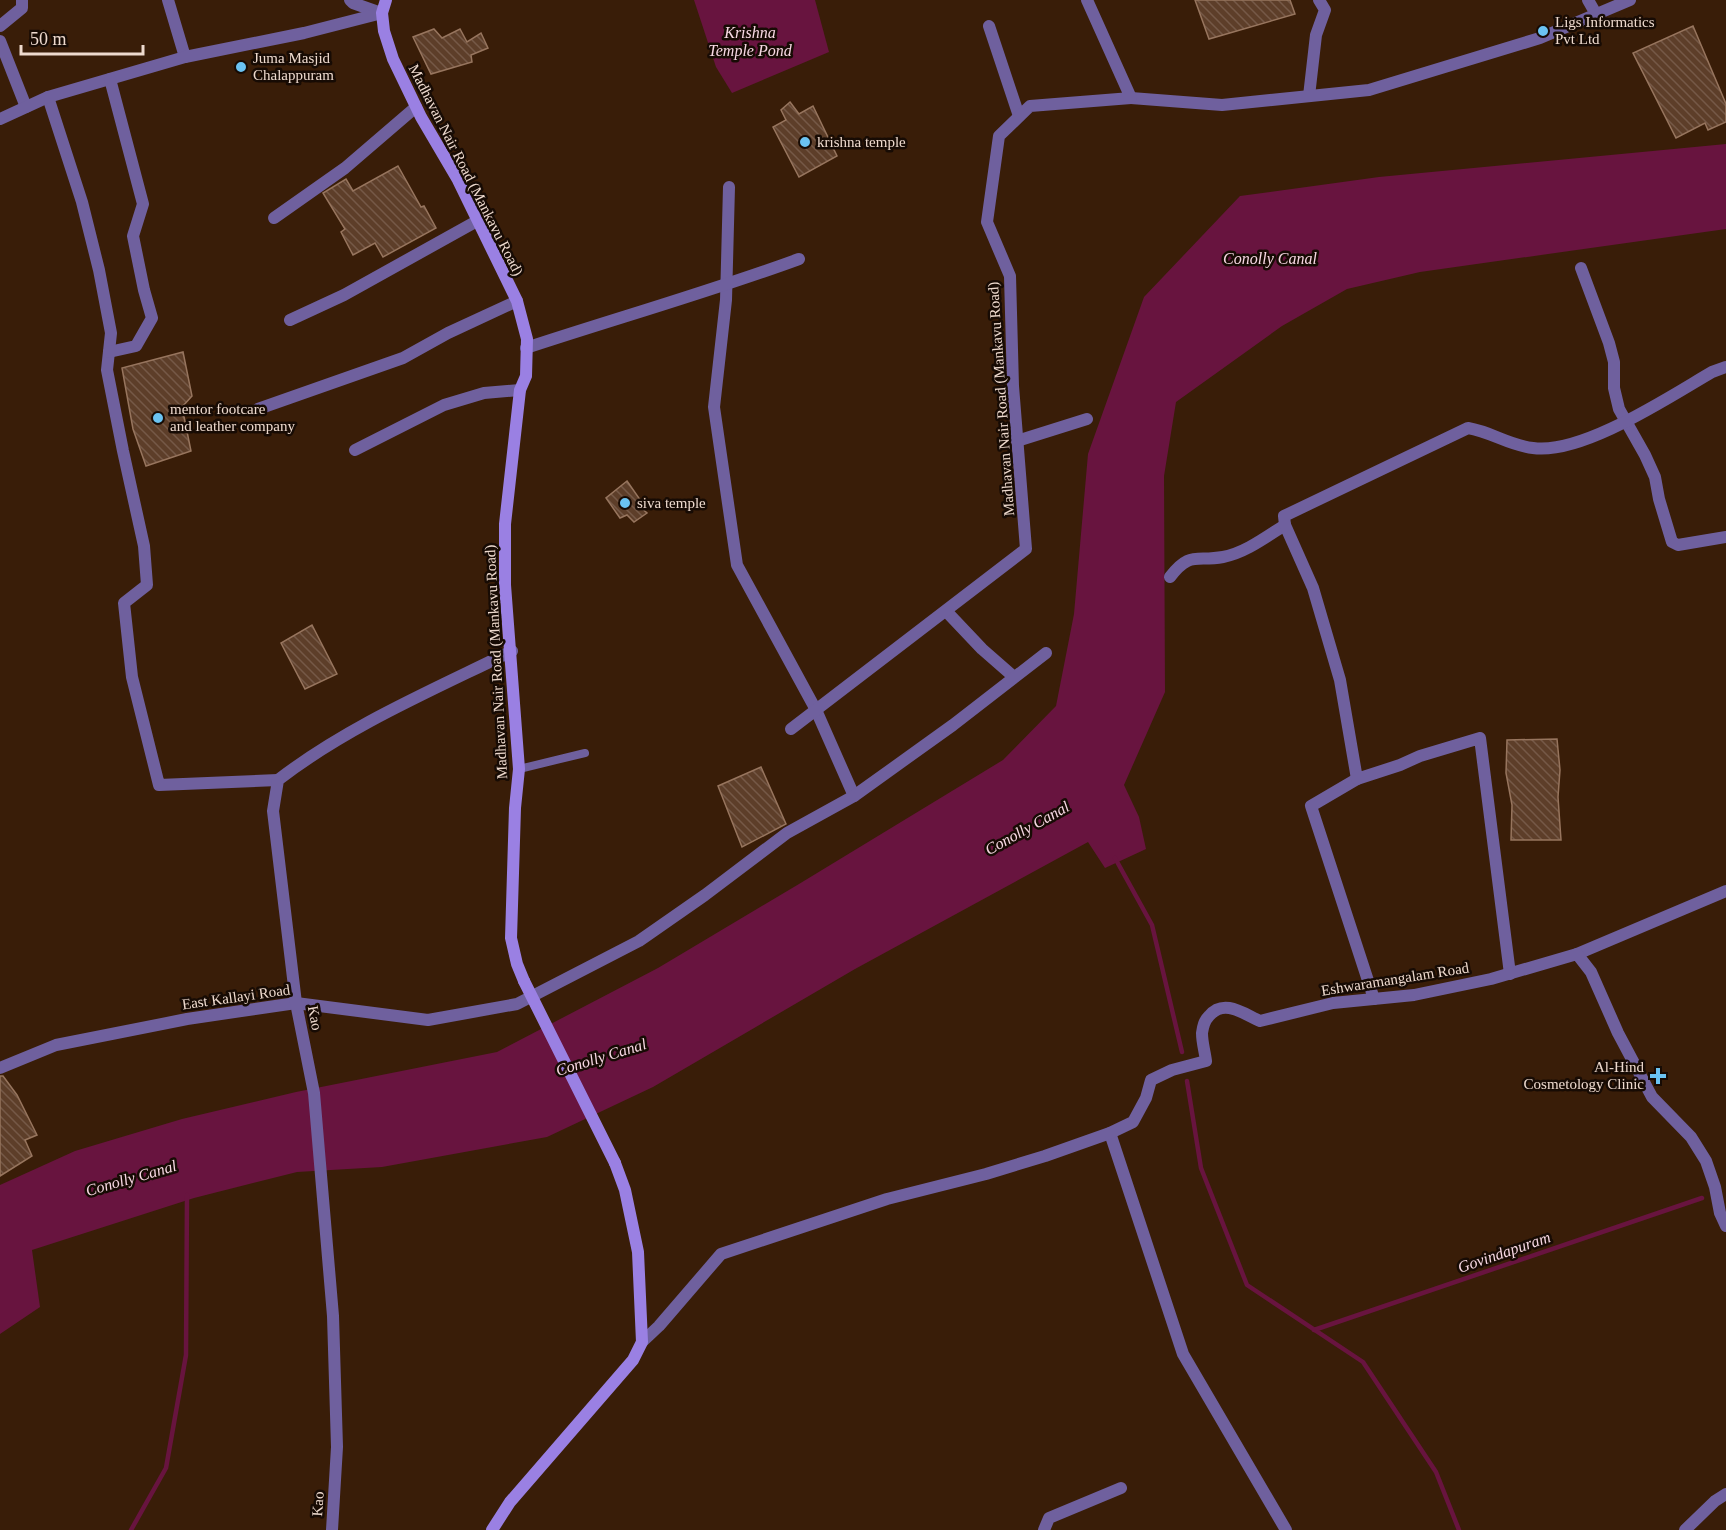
<svg xmlns="http://www.w3.org/2000/svg" width="1726" height="1530" viewBox="0 0 1726 1530" font-family="'Times New Roman',serif">
<style>
.water{fill:#68143f}
.lines{fill:none;stroke-linecap:round;stroke-linejoin:round}
.stream{stroke:#68143f;stroke-width:4.5}
.building{fill:url(#building-back-hatch);stroke:#97755e;stroke-width:1.5}
.service{stroke:#6f609e;stroke-width:8}
.minor{stroke:#6f609e;stroke-width:12}
.tertiary{stroke:#6f609e;stroke-width:12}
.secondary{stroke:#9a80e3;stroke-width:12}
.secondary-bridge{stroke:#9a80e3;stroke-width:12}
.poi-dot{fill:#6bc3f2;stroke:#170b04;stroke-width:2}
.labels{text-anchor:middle;dominant-baseline:central;stroke-width:5;stroke-linejoin:round;paint-order:stroke}
.poi-label{font-size:15px;fill:#eedace;stroke:#170b04;text-anchor:start}
.street-label{font-size:15px;fill:#eedace;stroke:#170b04}
.water-label{font-size:16px;font-style:italic;fill:#f7d8e3;stroke:#170b04}
</style>
<defs>
<pattern id="building-back-hatch" width="6" height="6" patternUnits="userSpaceOnUse" patternTransform="scale(1.5)"><rect width="6" height="6" fill="#5d3e29"/><path d="M-1 5l2 2M0 0l6 6M5-1l2 2" fill="none" stroke="#755947"/></pattern>
</defs>
<rect width="100%" height="100%" fill="#391d08"/>
<g class="water">
<polygon points="694,0 815,0 829,52 732,93 716,67"/>
<polygon points="1726,144 1726,229 1420,272 1347,289 1282,326 1176,402 1164,476 1165,692 1124,785 1139,817 1146,849 1105,868 1088,842 855,969 653,1087 547,1137 382,1167 297,1172 194,1198 32,1250 40,1307 0,1334 0,1185 75,1151 182,1119 296,1092 497,1052 658,968 799,884 1003,760 1056,706 1074,614 1088,454 1144,297 1240,196 1379,177"/>
</g>
<g class="lines">
<g class="stream">
<polyline points="1115,858 1152,925 1182,1052"/>
<polyline points="1187,1081 1201,1168 1247,1285 1363,1362 1436,1472 1459,1530"/>
<polyline points="1314,1330 1702,1198"/>
<polyline points="131,1530 166,1468 186,1355 187,1195"/>
</g>
</g>
<g class="building">
<polygon points="1195,0 1290,0 1295,14 1209,39"/>
<polygon points="1693,26 1726,104 1726,122 1708,130 1705,123 1676,138 1633,53"/>
<polygon points="434,29 442,38 460,29 467,42 481,33 488,48 471,55 472,62 431,74 413,37"/>
<polygon points="790,102 799,114 813,106 837,156 799,177 773,127 786,120 781,110"/>
<polygon points="398,166 421,207 424,206 436,228 383,257 375,243 353,255 341,232 345,229 323,193 346,179 353,191"/>
<polygon points="183,352 192,396 182,407 191,451 146,466 133,429 122,368"/>
<polygon points="627,481 641,501 639,506 647,513 634,522 627,515 620,518 606,498"/>
<polygon points="312,625 337,674 305,689 281,643"/>
<polygon points="1557,739 1560,770 1558,797 1561,840 1511,840 1512,805 1506,773 1507,740"/>
<polygon points="761,767 786,824 742,847 718,786"/>
<polygon points="0,1076 3,1076 17,1095 37,1135 25,1140 32,1156 0,1176"/>
</g>
<g class="lines">
<polyline class="service" points="519,769 585,753"/>
<g class="minor">
<polyline points="168,0 185,57"/>
<polyline points="350,0 353,3 381,13"/>
<polyline points="1588,0 1596,14"/>
<polyline points="0,26 22,8 22,0"/>
<polyline points="989,26 1019,116"/>
<polyline points="0,41 26,107"/>
<polyline points="1309,96 1316,35 1325,10 1319,0"/>
<polyline points="48,97 82,202 99,270 111,333 107,370 123,451 144,546 147,585 124,603 132,677 159,785 278,780"/>
<polyline points="1131,98 1222,105 1369,90 1540,38 1630,0"/>
<polyline points="0,119 48,97 185,57 304,33 382,13"/>
<polyline points="729,187 726,300 714,407 737,565 816,710 854,796"/>
<polyline points="274,218 345,168 416,107"/>
<polyline points="1581,268 1609,343 1614,362 1614,388 1619,409 1645,455 1655,477 1659,499 1672,542 1678,545 1726,537"/>
<polyline points="290,320 344,295 477,221"/>
<path d="M526,348c91,-30 183,-56 273,-89"/>
<polyline points="109,352 136,346 152,318 144,290 133,236 143,204 110,79"/>
<polyline points="258,409 403,358 448,333 517,301"/>
<polyline points="1017,441 1087,419"/>
<polyline points="355,450 444,405 484,393 520,390"/>
<path d="M1170,577c20,-26 26,-15 53,-20 22,-4 43,-20 62,-32"/>
<polyline points="946,611 982,649 1014,677"/>
<polyline points="791,729 1026,549 1013,386 1010,276 987,222 999,136 1030,106 1131,98 1087,0"/>
<polyline points="1357,779 1311,806 1374,999"/>
<path d="M1510,974l-30,-236 -60,18 -20,9 -43,14 -17,-99 -27,-92 -28,-63 -1,-9 184,-88c24,4 40,17 65,20 49,7 136,-51 179,-76l14,-5"/>
<polyline points="1044,1530 1049,1518 1121,1488"/>
</g>
<g class="tertiary">
<polyline points="1577,954 1726,891"/>
<polyline points="0,1068 56,1045 187,1019 296,1003 428,1020 517,1004 639,941 705,895 787,833 854,796 953,725 1046,653"/>
<polyline points="1110,1133 1183,1354 1286,1530"/>
<path d="M642,1342l17,-16 62,-72 166,-55 99,-25 59,-18 65,-23 23,-11 13,-24 5,-18 21,-10 34,-9c-1,-9 -4,-18 -4,-28 1,-7 2,-12 7,-17 15,-18 35,-2 51,5l73,-18 81,-8 77,-16 86,-25 14,18 27,61 34,64 39,40 15,24 9,26 5,26 6,13"/>
<path d="M332,1530l5,-83 -4,-131 -19,-223 -18,-90 -23,-192 5,-31c70,-54 155,-90 234,-129"/>
<polyline points="1685,1530 1715,1501 1726,1494"/>
</g>
<g class="secondary">
<polyline points="386,0 382,13 384,31 393,59 421,117 458,180 517,301 527,339 526,376 520,390 505,524 505,585 519,769 515,808 511,938 517,964 524,981"/>
<polyline points="492,1530 510,1502 633,1360 642,1342 638,1252 625,1190 615,1163"/>
</g>
<polyline class="secondary-bridge" points="524,981 615,1163"/>
</g>
<g class="poi-dot">
<circle cx="1543" cy="31" r="6"/>
<circle cx="241" cy="67" r="6"/>
<circle cx="805" cy="142" r="6"/>
<circle cx="158" cy="418" r="6"/>
<circle cx="625" cy="503" r="6"/>
<path d="M1655 1067h6v6h6v6h-6v6h-6v-6h-6v-6h6z"/>
</g>
<g class="labels">
<g class="poi-label">
<text x="1555" y="22">Ligs Informatics<tspan x="1555" dy="17">Pvt Ltd</tspan></text>
<text x="253" y="58">Juma Masjid<tspan x="253" dy="17">Chalappuram</tspan></text>
<text x="817" y="142">krishna temple</text>
<text x="170" y="409">mentor footcare<tspan x="170" dy="17">and leather company</tspan></text>
<text x="637" y="503">siva temple</text>
<text x="1644" y="1067" text-anchor="end">Al-Hind<tspan x="1644" dy="17">Cosmetology Clinic</tspan></text>
</g>
<g class="street-label">
<text transform="translate(466 170) rotate(63)">Madhavan Nair Road (Mankavu Road)</text>
<text transform="translate(1001 399) rotate(-94)">Madhavan Nair Road (Mankavu Road)</text>
<text transform="translate(496 662) rotate(-93)">Madhavan Nair Road (Mankavu Road)</text>
<text transform="translate(1395 979) rotate(-9)">Eshwaramangalam Road</text>
<text transform="translate(236 997) rotate(-8)">East Kallayi Road</text>
<text transform="translate(315 1018) rotate(79)">Kao</text>
<text transform="translate(318 1504) rotate(-86)">Kao</text>
</g>
<g class="water-label">
<text x="750" y="32">Krishna<tspan x="750" dy="18">Temple Pond</tspan></text>
<text x="1270" y="258">Conolly Canal</text>
<text transform="translate(1027 828) rotate(-29)">Conolly Canal</text>
<text transform="translate(601 1057) rotate(-17)">Conolly Canal</text>
<text transform="translate(131 1178) rotate(-16)">Conolly Canal</text>
<text transform="translate(1504 1252) rotate(-19)">Govindapuram</text>
</g>
</g>
<path d="M21 45v9h122v-9" fill="none" stroke="#eedace" stroke-width="3"/>
<text x="30" y="45" font-size="18" fill="#eedace" stroke="#170b04" stroke-width="4.5" paint-order="stroke">50 m</text>
</svg>
